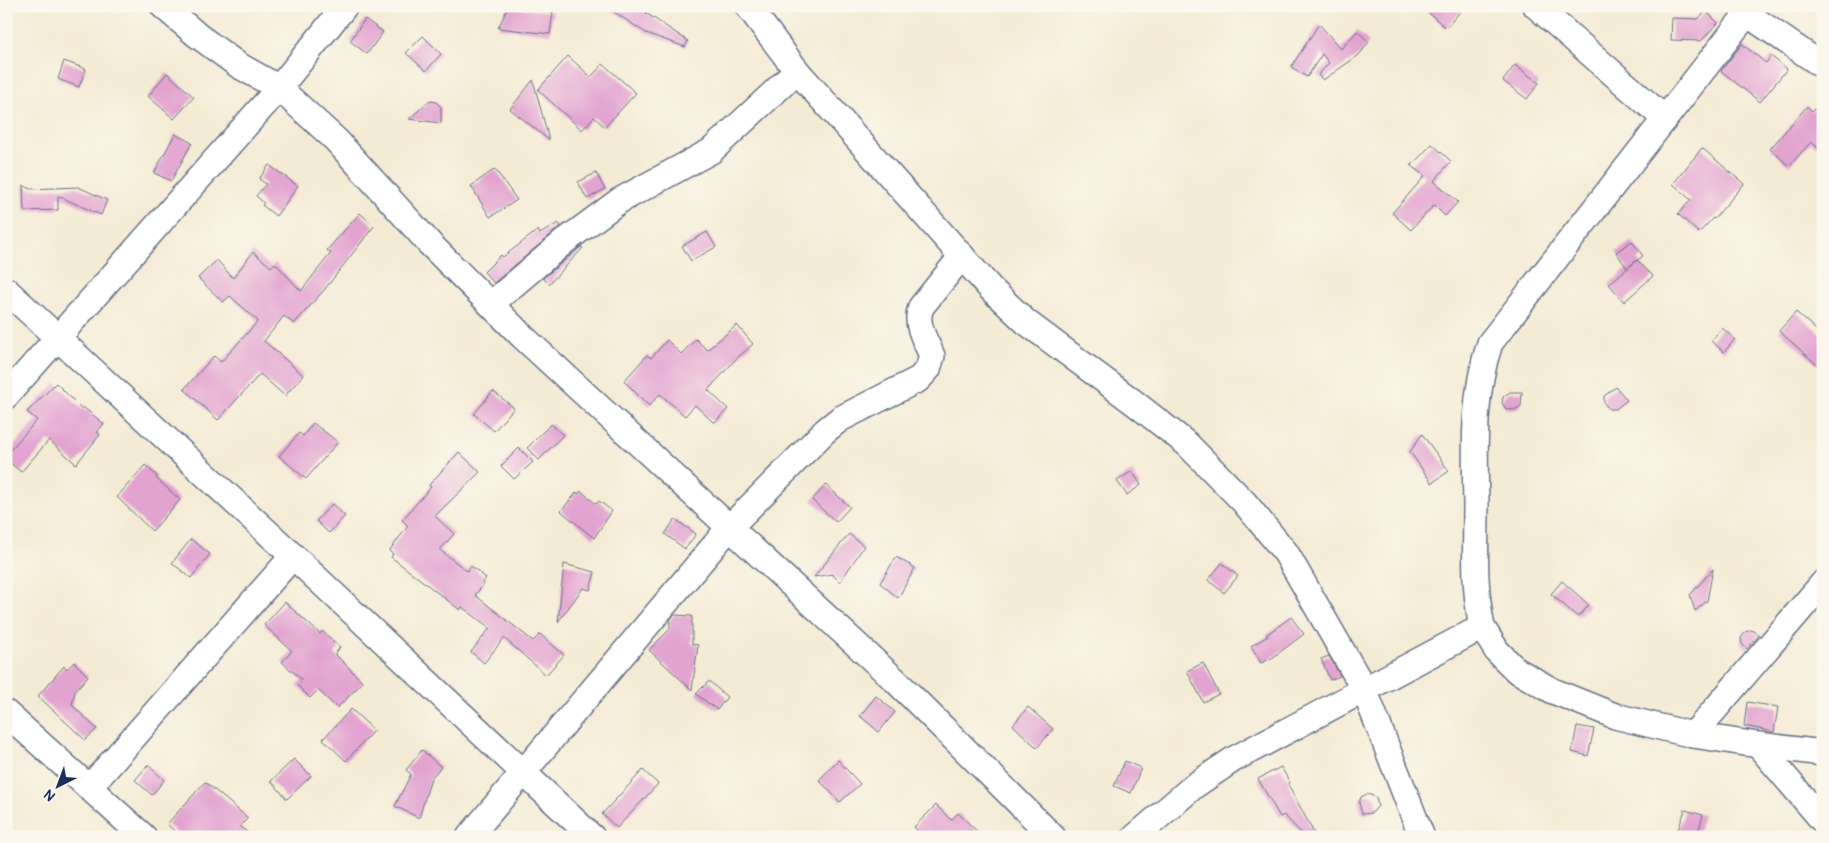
<svg xmlns="http://www.w3.org/2000/svg" width="1829" height="843" viewBox="0 0 1829 843" font-family="Pangolin,sans-serif">
<style>
.building{fill:#e2a3d0}
.lines{fill:none;stroke-linecap:round;stroke-linejoin:round}
.minor-casing{stroke:#677187;stroke-width:28}
.minor{stroke:#fff;stroke-width:25}
</style>
<rect width="100%" height="100%" fill="#fbf7ec"/>
<filter id="ink" filterUnits="userSpaceOnUse"><feTurbulence type="fractalNoise" baseFrequency=".02" numOctaves="2"/><feDisplacementMap in="SourceGraphic" scale="10" xChannelSelector="R" yChannelSelector="G"/><feConvolveMatrix kernelMatrix="1 2 1 2 8 2 1 2 1" color-interpolation-filters="sRGB"/></filter>
<filter id="wash" filterUnits="userSpaceOnUse"><feTurbulence type="fractalNoise" baseFrequency=".0096" numOctaves="4" result="noise"/><feDisplacementMap in="SourceGraphic" scale="20" xChannelSelector="R" yChannelSelector="G"/><feGaussianBlur stdDeviation="1.12" result="paint"/><feColorMatrix in="noise" values="0 0 0 0 0 0 0 0 0 0 0 0 0 0 0 0 0 1.4 0 .05"/><feComposite in="paint" operator="in"/></filter>
<g filter="url(#wash)">
<rect width="100%" height="100%" fill="#f4ebd4"/>
<g id="blocks">
<g class="building">
<polygon points="605,6 647,6 646,13 688,41 685,47 646,33"/>
<polygon points="1421,6 1465,6 1446,28"/>
<polygon points="508,7 553,12 550,34 498,28"/>
<polygon points="1706,11 1718,23 1701,41 1671,40 1672,18 1698,19"/>
<polygon points="365,19 383,32 367,54 350,41"/>
<polygon points="1319,24 1341,49 1357,31 1369,42 1359,55 1323,80 1318,75 1329,63 1322,54 1307,77 1291,67"/>
<polygon points="423,36 441,54 426,71 406,53"/>
<polygon points="1742,44 1766,63 1771,56 1787,69 1760,102 1721,71"/>
<polygon points="568,56 591,77 603,64 636,93 605,127 594,117 582,130 538,90"/>
<polygon points="64,61 86,69 79,87 58,79"/>
<polygon points="1515,65 1539,83 1527,99 1503,81"/>
<polygon points="167,73 194,97 174,119 148,96"/>
<polygon points="533,80 549,140 510,109"/>
<polygon points="431,101 436,102 441,107 441,123 409,119 427,103"/>
<polygon points="1807,106 1812,111 1814,109 1823,117 1823,152 1811,142 1789,166 1770,149"/>
<polygon points="175,134 192,143 171,181 154,173"/>
<polygon points="1432,144 1451,161 1434,181 1458,202 1445,216 1434,205 1411,230 1392,213 1425,176 1411,166"/>
<polygon points="1702,148 1744,184 1714,219 1713,218 1699,233 1678,214 1691,200 1673,184"/>
<polygon points="269,165 298,186 276,216 262,205 264,203 256,196 266,184 259,179"/>
<polygon points="495,169 517,200 490,217 471,186"/>
<polygon points="596,173 605,189 587,199 578,182"/>
<polygon points="23,185 30,189 78,187 107,200 101,215 58,196 58,210 24,211"/>
<polygon points="360,213 374,226 325,289 294,324 284,316 264,341 303,375 285,396 260,374 218,420 184,389 214,356 221,362 258,321 230,296 223,302 198,278 217,260 233,278 253,252 271,267 275,263 301,291 331,253 327,250"/>
<polygon points="558,223 561,226 494,283 484,272 501,255 503,257 538,230 540,234"/>
<polygon points="707,232 716,247 691,261 682,246"/>
<polygon points="1632,241 1643,256 1627,268 1616,252"/>
<polygon points="581,247 583,248 549,284 543,278"/>
<polygon points="1637,260 1653,276 1624,302 1609,284"/>
<polygon points="1796,312 1823,336 1823,370 1779,331"/>
<polygon points="737,325 753,344 736,359 708,390 728,409 714,423 695,405 685,416 660,394 649,406 624,381 647,355 651,358 667,340 681,354 696,339 707,350"/>
<polygon points="1722,328 1735,339 1724,352 1711,341"/>
<polygon points="56,383 82,409 83,407 104,424 97,432 100,435 76,464 49,440 21,472 6,459 6,455 37,420 27,412"/>
<polygon points="1616,387 1627,400 1616,409 1609,409 1604,403 1604,396"/>
<polygon points="493,391 514,408 494,431 474,414"/>
<polygon points="1510,392 1522,392 1521,406 1514,410 1506,409 1502,403 1503,397"/>
<polygon points="313,423 338,442 306,479 279,456 299,433 303,436"/>
<polygon points="551,424 563,435 539,460 527,448"/>
<polygon points="1422,434 1449,471 1432,483 1410,452"/>
<polygon points="519,448 533,462 514,479 501,466"/>
<polygon points="459,452 480,472 435,516 454,534 440,550 467,571 471,566 486,578 482,583 484,584 475,595 533,641 540,634 564,655 546,675 504,638 484,663 471,652 490,628 462,607 460,610 391,557 393,554 389,551 408,526 402,520 431,487 429,485"/>
<polygon points="145,465 157,476 156,478 180,500 152,531 117,497"/>
<polygon points="1132,471 1141,485 1127,495 1117,481"/>
<polygon points="826,485 850,507 836,522 812,500"/>
<polygon points="581,491 596,504 599,501 612,511 594,538 561,511 577,492 579,494"/>
<polygon points="332,504 345,516 329,533 316,521"/>
<polygon points="675,519 696,534 685,549 665,534"/>
<polygon points="849,534 864,546 840,582 832,574 814,577"/>
<polygon points="191,539 210,554 191,578 172,563"/>
<polygon points="896,557 915,568 898,598 880,583"/>
<polygon points="1222,563 1238,576 1224,593 1208,580"/>
<polygon points="564,564 595,572 590,590 583,588 558,622"/>
<polygon points="1713,569 1707,601 1695,611 1690,595"/>
<polygon points="1562,581 1589,605 1578,617 1551,594"/>
<polygon points="285,602 320,634 322,631 340,647 335,654 363,682 337,708 318,690 310,698 297,685 302,680 282,662 292,651 264,625"/>
<polygon points="674,615 692,616 692,644 698,645 692,690 649,650 670,629 670,620"/>
<polygon points="1291,617 1304,634 1272,658 1261,663 1251,646 1268,636 1266,635"/>
<polygon points="1751,630 1754,631 1759,635 1747,649 1742,644 1741,638 1745,632"/>
<polygon points="1329,656 1340,676 1330,680 1321,659"/>
<polygon points="74,662 88,676 75,691 72,705 97,729 85,740 38,696 64,666 67,669"/>
<polygon points="1203,663 1219,694 1203,702 1187,671"/>
<polygon points="709,681 727,697 717,710 696,694"/>
<polygon points="876,696 895,712 879,732 860,716"/>
<polygon points="1747,702 1778,707 1774,732 1744,726"/>
<polygon points="1028,707 1053,729 1037,748 1013,725"/>
<polygon points="351,709 374,730 346,761 323,739"/>
<polygon points="1577,726 1594,729 1588,756 1572,752"/>
<polygon points="422,750 441,767 431,778 419,818 395,806 411,774 406,770"/>
<polygon points="294,759 311,776 287,799 271,781"/>
<polygon points="838,760 860,784 840,802 819,780"/>
<polygon points="1125,761 1141,768 1131,793 1114,786"/>
<polygon points="148,765 164,780 152,795 135,780"/>
<polygon points="1281,767 1290,783 1288,784 1316,837 1305,837 1284,815 1280,817 1258,779"/>
<polygon points="643,770 658,784 617,828 602,814"/>
<polygon points="205,782 248,818 240,826 252,837 181,837 167,824"/>
<polygon points="1367,794 1376,797 1378,806 1372,813 1362,814 1359,803 1361,797"/>
<polygon points="936,805 951,820 958,813 983,837 923,837 914,827"/>
<polygon points="1685,810 1703,815 1697,836 1678,830"/>
</g>
</g>
</g>
<g filter="url(#ink)">
<use href="#blocks" fill-opacity="0" stroke="#677187" stroke-width="1"/>
<g class="lines">
<defs>
<g id="minor">
<polyline points="163,6 197,35 238,65 279,88 336,140 430,244 523,337 896,681 1053,837"/>
<polyline points="748,6 797,71 991,289 1026,322 1136,404 1187,444 1244,502 1286,553 1364,689 1422,837"/>
<polyline points="1536,6 1665,119"/>
<polyline points="1747,14 1823,66"/>
<polyline points="6,290 293,556 592,837"/>
<polyline points="491,304 565,241 619,201 711,151 797,71"/>
<polyline points="6,396 279,88 345,6"/>
<polyline points="1482,627 1497,651 1516,670 1553,691 1615,716 1693,735 1758,745 1823,753"/>
<polyline points="6,713 144,837"/>
<polyline points="1693,735 1823,583"/>
<polyline points="1758,745 1823,821"/>
<polyline points="89,788 293,556"/>
<path d="M469,837l260,-309 96,-97 15,-12 79,-40 9,-10 4,-13c-6,-15 -18,-32 -11,-49l41,-51"/>
<path d="M1135,837l59,-51 40,-27 248,-132c-9,-44 -6,-78 -6,-122 -1,-55 -4,-109 14,-162l263,-337"/>
</g>
</defs>
<use href="#minor" class="minor-casing"/>
<use href="#minor" class="minor"/>
</g>
</g>
<rect width="1829" height="843" fill="none" stroke="#fbf7ec" stroke-width="25"/>
<g transform="translate(58 786) rotate(222)" stroke="#fbf7ec" stroke-width="4" paint-order="stroke">
<path d="M0-4L9 19L0 12L-9 19Z" fill="#1b2f5e"/>
<text y="-8" font-size="14" font-weight="bold" text-anchor="middle" fill="#1b2f5e">N</text>
</g>
</svg>
